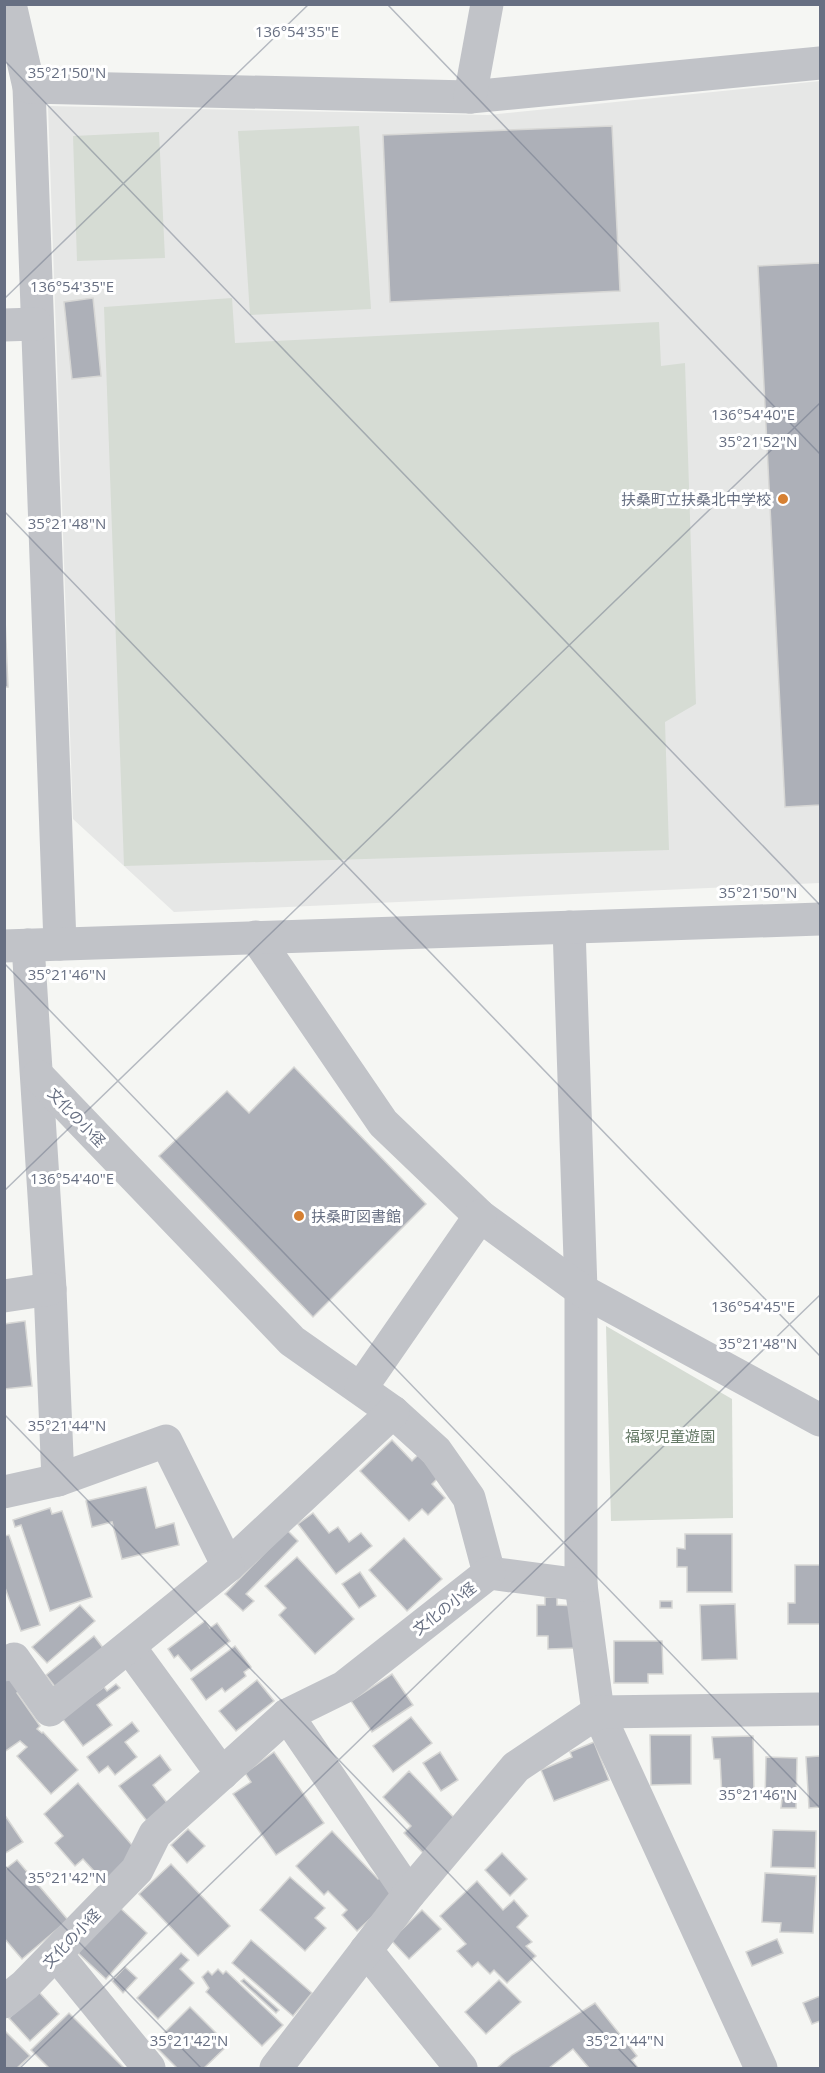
<svg xmlns="http://www.w3.org/2000/svg" width="825" height="2073" viewBox="0 0 825 2073" font-family="'Open Sans','Noto Sans JP',sans-serif">
<style>
.built{fill:#e6e7e6}
.green{fill:#d6dcd4}
.building{fill:#adb0b8;stroke:#d7d7d5;stroke-width:1.5}
.lines{fill:none;stroke-linecap:round;stroke-linejoin:round}
.minor{stroke:#c1c3c8;stroke-width:33}
.tertiary{stroke:#c1c3c8;stroke-width:33}
.ticks{fill:none;stroke:#676f82;stroke-width:1.5;stroke-opacity:0.45}
.poi-dot{fill:#d68032;stroke:#fff;stroke-width:2}
.labels{text-anchor:middle;dominant-baseline:central;stroke-width:6;stroke-linejoin:round;paint-order:stroke}
.poi-label{font-size:15px;fill:#676f82;stroke:#fff;text-anchor:end}
.street-label{font-size:15px;fill:#676f82;stroke:#fff}
.park-label{font-size:15px;fill:#657966;stroke:#fff}
.ticks-label{font-size:15px;text-anchor:middle;fill:#676f82;stroke:#fff;stroke-width:6;stroke-linejoin:round;paint-order:stroke}
</style>
<rect width="100%" height="100%" fill="#f5f6f3"/>
<polygon class="built" points="820,81 820,883 174,912 73,819 48,106 488,115"/>
<g class="green">
<polygon points="359,126 371,309 250,315 238,131"/>
<polygon points="159,132 165,258 77,261 73,136"/>
<polygon points="232,298 235,343 659,322 661,366 685,363 696,704 665,722 669,850 124,866 104,307"/>
<polygon points="606,1326 732,1399 733,1518 611,1521"/>
</g>
<g class="building">
<polygon points="612,126 620,291 390,302 383,135"/>
<polygon points="820,263 820,805 785,807 758,266"/>
<polygon points="93,298 101,376 72,379 64,302"/>
<polygon points="4,596 8,687 4,687"/>
<polygon points="294,1067 426,1204 313,1317 159,1156 227,1091 249,1113"/>
<polygon points="25,1321 32,1386 4,1389 4,1324"/>
<polygon points="392,1440 412,1461 418,1455 439,1477 432,1484 445,1498 428,1515 422,1509 409,1521 360,1471"/>
<polygon points="146,1487 156,1528 174,1523 179,1545 122,1559 112,1522 92,1527 86,1501"/>
<polygon points="50,1508 52,1514 62,1511 92,1597 50,1611 21,1525 15,1527 13,1520"/>
<polygon points="313,1513 329,1533 338,1527 349,1542 361,1533 372,1546 336,1574 298,1524"/>
<polygon points="287,1530 298,1541 246,1594 254,1601 243,1611 225,1594"/>
<polygon points="685,1534 732,1534 732,1592 687,1592 687,1567 677,1567 677,1548 685,1549"/>
<polygon points="9,1535 40,1625 21,1631 4,1585 4,1536"/>
<polygon points="404,1538 442,1579 407,1611 369,1570"/>
<polygon points="297,1557 354,1619 315,1654 279,1615 286,1608 265,1586"/>
<polygon points="795,1565 820,1565 820,1624 788,1624 788,1603 795,1603"/>
<polygon points="360,1572 376,1596 359,1608 342,1584"/>
<polygon points="545,1597 557,1597 557,1605 579,1606 579,1648 548,1649 548,1636 537,1636 537,1605 545,1605"/>
<rect x="660" y="1601" width="12" height="7"/>
<polygon points="735,1604 737,1659 702,1660 700,1605"/>
<polygon points="80,1605 95,1621 47,1663 32,1647"/>
<polygon points="205,1621 210,1628 217,1623 230,1641 191,1671 178,1655 174,1658 168,1649"/>
<polygon points="94,1636 107,1653 59,1692 46,1675"/>
<polygon points="614,1641 662,1641 663,1674 648,1674 648,1683 614,1683"/>
<polygon points="235,1646 251,1667 244,1672 246,1676 225,1692 222,1688 206,1700 191,1679"/>
<polygon points="14,1674 25,1688 17,1693 40,1726 37,1729 42,1733 43,1732 78,1770 51,1794 17,1756 27,1747 20,1741 4,1752 4,1681"/>
<polygon points="392,1674 413,1705 372,1732 351,1701"/>
<polygon points="257,1680 274,1701 236,1731 219,1711"/>
<polygon points="116,1684 120,1688 97,1705 112,1725 83,1746 62,1718 104,1687 107,1691"/>
<polygon points="411,1717 432,1743 393,1772 373,1746"/>
<polygon points="132,1722 139,1731 125,1742 137,1757 115,1775 108,1766 99,1773 87,1757"/>
<polygon points="650,1735 691,1735 691,1784 651,1785"/>
<polygon points="753,1736 754,1796 722,1797 720,1759 714,1759 712,1737"/>
<polygon points="594,1742 609,1780 554,1801 541,1770 572,1757 570,1752"/>
<polygon points="274,1752 324,1823 276,1855 233,1794 251,1782 245,1773"/>
<polygon points="440,1752 458,1780 441,1791 423,1763"/>
<polygon points="160,1755 171,1770 153,1785 168,1804 147,1821 119,1786"/>
<polygon points="820,1756 820,1807 809,1808 806,1757"/>
<polygon points="766,1757 797,1758 796,1808 781,1808 782,1800 765,1799"/>
<polygon points="409,1771 459,1823 425,1855 404,1833 411,1826 383,1797"/>
<polygon points="78,1783 138,1852 104,1882 83,1859 75,1866 55,1843 63,1836 44,1814"/>
<polygon points="4,1814 23,1842 4,1854"/>
<polygon points="188,1829 205,1846 187,1863 171,1845"/>
<polygon points="773,1830 816,1831 815,1868 771,1867"/>
<polygon points="332,1831 378,1879 380,1877 397,1894 357,1931 342,1915 347,1910 328,1891 324,1895 296,1866"/>
<polygon points="502,1853 527,1879 510,1896 485,1870"/>
<polygon points="17,1860 68,1920 22,1959 4,1938 4,1870"/>
<polygon points="171,1864 230,1926 198,1956 139,1894"/>
<polygon points="765,1873 816,1876 813,1933 780,1932 781,1923 762,1922"/>
<polygon points="290,1877 325,1908 315,1918 326,1928 305,1951 260,1910"/>
<polygon points="477,1881 503,1910 514,1900 528,1916 517,1927 532,1942 526,1946 536,1956 507,1983 494,1970 490,1974 478,1962 472,1967 457,1951 466,1944 440,1916"/>
<polygon points="119,1907 147,1933 106,1979 78,1953"/>
<polygon points="422,1910 441,1929 409,1959 391,1940"/>
<polygon points="777,1939 783,1953 752,1966 746,1952"/>
<polygon points="251,1940 312,1993 293,2016 232,1963"/>
<polygon points="181,1953 189,1960 180,1969 194,1983 158,2019 137,1998"/>
<polygon points="125,1967 137,1978 123,1993 112,1981"/>
<polygon points="218,1969 223,1974 226,1971 283,2025 262,2046 206,1992 209,1988 202,1977 208,1971 212,1975"/>
<polygon points="244,1979 279,2010 276,2013 241,1981"/>
<polygon points="499,1980 521,2002 486,2034 465,2012"/>
<polygon points="38,1991 59,2014 30,2041 9,2018"/>
<polygon points="820,1996 820,2021 812,2024 803,2003"/>
<polygon points="595,2003 637,2056 632,2060 638,2068 589,2068 573,2049 549,2068 497,2068 512,2055"/>
<polygon points="190,2007 228,2045 204,2068 177,2068 153,2044"/>
<polygon points="69,2013 124,2068 49,2068 31,2050"/>
<polygon points="4,2030 30,2056 17,2068 4,2068"/>
</g>
<g class="lines">
<g class="minor">
<polyline points="10,4 29,87 60,944"/>
<polyline points="29,87 470,97 820,63"/>
<polyline points="470,97 487,4"/>
<polyline points="4,325 36,324"/>
<polyline points="569,927 581,1290 581,1585 598,1712 761,2068"/>
<polyline points="256,937 383,1123 480,1216 581,1290 820,1420"/>
<polyline points="28,945 50,1289 58,1480"/>
<polyline points="38,1076 292,1341 393,1412 436,1451 469,1498 489,1573"/>
<polyline points="4,1296 50,1289"/>
<polyline points="361,1388 480,1216"/>
<polyline points="4,1492 58,1480 166,1441 228,1566 393,1412"/>
<polyline points="489,1573 581,1585"/>
<polyline points="130,1648 222,1774"/>
<polyline points="4,1665 14,1659 50,1710 228,1566"/>
<polyline points="287,1715 409,1894"/>
<polyline points="366,1950 461,2068"/>
<polyline points="56,1954 149,2068"/>
<polyline points="4,2002 25,1985 137,1870 155,1834 287,1715 344,1687 489,1573"/>
<polyline points="276,2068 409,1894 516,1767 598,1712 820,1709"/>
</g>
<polyline class="tertiary" points="4,946 820,919"/>
</g>
<path class="ticks" d="M387,4l433,450M4,60l816,845M4,299l305,-295M4,511l816,845M4,963l816,845M4,1191l816,-788M4,1414l633,654M4,1865l197,203M20,2068l800,-773"/>
<g class="poi-dot">
<circle cx="783" cy="499" r="6"/>
<circle cx="299" cy="1216" r="6"/>
</g>
<g class="labels">
<g class="poi-label">
<text x="771" y="499">扶桑町立扶桑北中学校</text>
<text x="311" y="1216" text-anchor="start">扶桑町図書館</text>
</g>
<g class="street-label">
<text transform="translate(77 1117) rotate(46)">文化の小径</text>
<text transform="translate(444 1608) rotate(-38)">文化の小径</text>
<text transform="translate(71 1938) rotate(-46)">文化の小径</text>
</g>
<g class="park-label">
<text x="670" y="1436">福塚児童遊園</text>
</g>
</g>
<g class="ticks-label">
<text x="297" y="37">136°54'35"E</text>
<text x="67" y="78">35°21'50"N</text>
<text x="72" y="292">136°54'35"E</text>
<text x="753" y="420">136°54'40"E</text>
<text x="758" y="447">35°21'52"N</text>
<text x="67" y="529">35°21'48"N</text>
<text x="758" y="898">35°21'50"N</text>
<text x="67" y="980">35°21'46"N</text>
<text x="72" y="1184">136°54'40"E</text>
<text x="753" y="1312">136°54'45"E</text>
<text x="758" y="1349">35°21'48"N</text>
<text x="67" y="1431">35°21'44"N</text>
<text x="758" y="1800">35°21'46"N</text>
<text x="67" y="1883">35°21'42"N</text>
<text x="189" y="2046">35°21'42"N</text>
<text x="625" y="2046">35°21'44"N</text>
</g>
<rect width="825" height="2073" fill="none" stroke="#676f82" stroke-width="12"/>
</svg>
